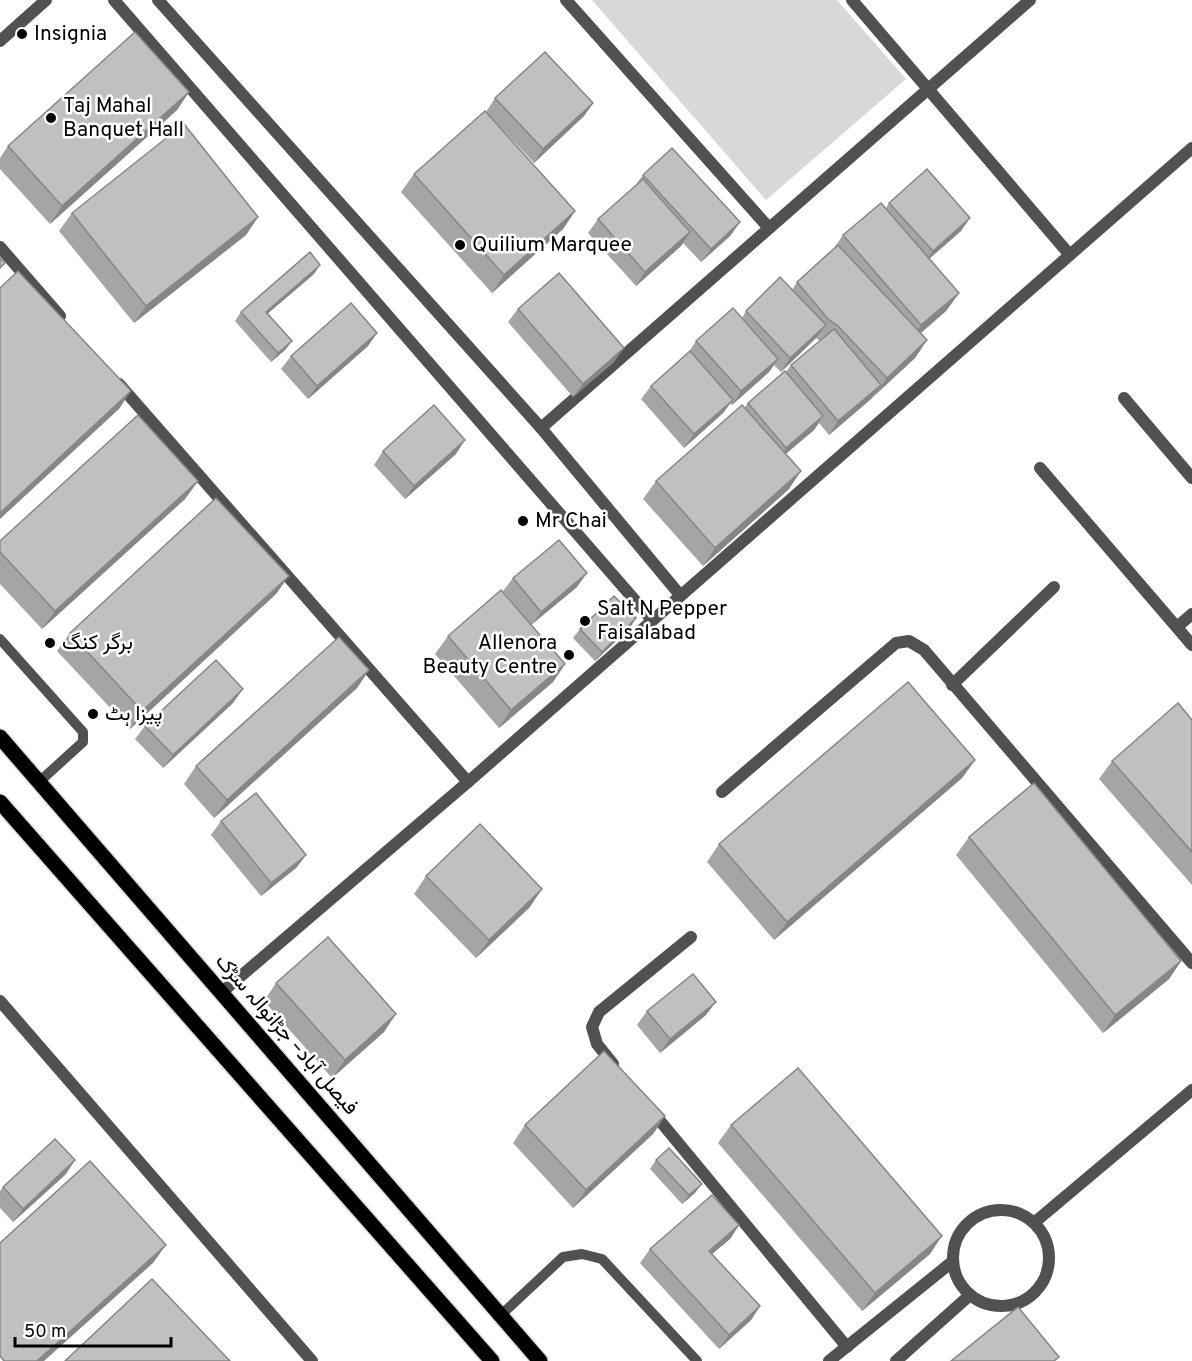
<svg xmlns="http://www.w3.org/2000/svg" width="1192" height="1361" viewBox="0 0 1192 1361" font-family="Overpass,Vazirmatn,sans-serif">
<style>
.green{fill:#d8d8d8}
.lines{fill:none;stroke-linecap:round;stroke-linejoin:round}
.primary-casing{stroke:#dbdbdb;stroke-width:18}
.service{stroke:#515151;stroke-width:10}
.minor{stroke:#515151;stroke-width:12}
.primary{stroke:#000;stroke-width:15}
.wall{fill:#a5a5a5}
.shaded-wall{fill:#868686}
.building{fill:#c0c0c0;stroke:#868686;stroke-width:1.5}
.poi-dot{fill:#000;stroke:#fff;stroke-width:2}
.labels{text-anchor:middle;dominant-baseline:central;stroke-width:5;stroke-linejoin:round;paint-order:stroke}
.poi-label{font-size:21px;fill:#000;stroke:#fff;text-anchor:start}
.street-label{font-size:21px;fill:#000;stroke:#fff}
</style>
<rect width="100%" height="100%" fill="#fff"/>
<polygon class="green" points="592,0 837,0 906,79 766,200"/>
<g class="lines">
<defs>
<g id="primary">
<polyline points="0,737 540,1361"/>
<polyline points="0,802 492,1361"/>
</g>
</defs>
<use href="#primary" class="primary-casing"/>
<g class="service">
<polyline points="0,639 83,732 83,742 39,782"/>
<polyline points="501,1315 563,1257 582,1254 602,1259 697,1361"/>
</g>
<g class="minor">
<polyline points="114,0 652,620"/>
<polyline points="158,0 541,428 680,595"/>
<polyline points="566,0 769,228"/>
<polyline points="852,0 1069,254"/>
<polyline points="0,41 46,0"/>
<polyline points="0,247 60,316"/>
<polyline points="119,384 468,782"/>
<polyline points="1124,398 1192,478"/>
<polyline points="541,428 1030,0"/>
<polyline points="1040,468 1192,645"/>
<polyline points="1177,627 1192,614"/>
<polyline points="952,685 1054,587"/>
<polyline points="722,792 896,643 909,641 924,650 1192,963"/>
<polyline points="221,993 468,782 1192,148"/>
<polyline points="0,1001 312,1361"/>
<polyline points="613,1064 597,1044 592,1027 599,1012 691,937"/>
<polyline points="651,1110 847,1347"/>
<circle cx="1001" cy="1258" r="48"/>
<polyline points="1035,1222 1192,1090"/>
<polyline points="829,1361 952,1262"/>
<polyline points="896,1361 970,1295"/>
</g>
<use href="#primary" class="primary"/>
</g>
<g class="wall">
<polygon points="189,92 177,110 50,224 0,169 0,158 8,146"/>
<polygon points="495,98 593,103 584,116 534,163 488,114 575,211 563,229 492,293 401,192 414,174 486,112"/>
<polygon points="643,175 740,222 730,236 701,262 683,243 681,246 636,286 588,233 598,219 634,187"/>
<polygon points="889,203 961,231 929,259 959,293 946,311 921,333 927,340 915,358 874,396 871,399 829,435 819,423 814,430 786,454 789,489 703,566 643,499 656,481 744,408 748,403 786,372 791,365 820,341 816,338 781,372 774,365 769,372 732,405 730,403 723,413 684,448 641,399 651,386 688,353 696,341 742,318 746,311 792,290 797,282 834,248 843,235 886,208"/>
<polygon points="72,213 258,217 246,235 134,323 59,231"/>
<polygon points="314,274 267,314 292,341 285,350 271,362 235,321 241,312"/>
<polygon points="518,309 614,362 573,397 508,322"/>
<polygon points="377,333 368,346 308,399 281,369 291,356"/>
<polygon points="383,451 456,454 405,499 374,465"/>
<polygon points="198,481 185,499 42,629 0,584 0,541"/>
<polygon points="513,578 577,587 531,625 565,664 553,682 499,728 435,654 448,636 522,614 503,591"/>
<polygon points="276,594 130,729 57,651 70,633"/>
<polygon points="630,628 595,661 573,638 580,629"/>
<polygon points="369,670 357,688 214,818 184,784 196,766"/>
<polygon points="233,703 163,768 135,739 145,726"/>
<polygon points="1192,720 1192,885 1099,779 1112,761"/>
<polygon points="975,760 962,778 774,940 707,862 719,844"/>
<polygon points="221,821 306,855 296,868 261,896 211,835"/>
<polygon points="969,837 1181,961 1169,979 1103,1033 956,855"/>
<polygon points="426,876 530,907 476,958 414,894"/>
<polygon points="276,983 384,1032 332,1078 264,1001"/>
<polygon points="647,1011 706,1015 660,1053 637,1025"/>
<polygon points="665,1116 653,1134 573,1208 513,1143 525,1125"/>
<polygon points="731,1125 930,1254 862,1311 718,1143"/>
<polygon points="656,1160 695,1193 682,1204 650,1169"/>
<polygon points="66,1174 13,1222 0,1208 0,1191 3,1187"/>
<polygon points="739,1225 730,1239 712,1254 760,1306 751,1320 719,1349 640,1263 650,1249"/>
</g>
<g class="shaded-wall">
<polygon points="189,92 177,110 50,224 62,206"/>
<polygon points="593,103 584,116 534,163 543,149"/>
<polygon points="575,211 563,229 492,293 504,275"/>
<polygon points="258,217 246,235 134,323 146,306"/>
<polygon points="970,218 961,231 923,264 933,251"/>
<polygon points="740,222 730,236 701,262 711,249"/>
<polygon points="690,232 681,246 636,286 645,272"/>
<polygon points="320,265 314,274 259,321 266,312"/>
<polygon points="959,293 946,311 909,343 921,325"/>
<polygon points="826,325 816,338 781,372 790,358"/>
<polygon points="377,333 368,346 308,399 317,386"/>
<polygon points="927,340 915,358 874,396 887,378"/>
<polygon points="292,341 285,350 271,362 278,353"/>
<polygon points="624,348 614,362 573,397 583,384"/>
<polygon points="778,359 769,372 732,405 741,391"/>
<polygon points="881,385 871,399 829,435 838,421"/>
<polygon points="131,391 119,409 0,519 0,513"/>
<polygon points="733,400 723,413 684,448 694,434"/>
<polygon points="823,416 814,430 777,461 786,448"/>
<polygon points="465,440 456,454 405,499 414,486"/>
<polygon points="801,471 789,489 703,566 715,548"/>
<polygon points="198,481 185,499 42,629 55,611"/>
<polygon points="587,573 577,587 531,625 541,612"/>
<polygon points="289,576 276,594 130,729 142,711"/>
<polygon points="636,618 630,628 595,661 602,652"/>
<polygon points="565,664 553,682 499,728 511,710"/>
<polygon points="369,670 357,688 214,818 227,800"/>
<polygon points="243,689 233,703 163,768 173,755"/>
<polygon points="975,760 962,778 774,940 787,922"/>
<polygon points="306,855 296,868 261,896 271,883"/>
<polygon points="542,889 530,907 476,958 489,940"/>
<polygon points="1181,961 1169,979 1103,1033 1115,1015"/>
<polygon points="716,1002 706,1015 660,1053 670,1039"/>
<polygon points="396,1014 384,1032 332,1078 345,1060"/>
<polygon points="665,1116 653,1134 573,1208 586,1190"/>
<polygon points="75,1160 66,1174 13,1222 23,1209"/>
<polygon points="702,1184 695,1193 682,1204 689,1195"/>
<polygon points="739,1225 730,1239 699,1265 709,1251"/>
<polygon points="942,1236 930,1254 862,1311 875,1293"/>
<polygon points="166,1245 153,1263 44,1361 37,1361"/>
<polygon points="760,1306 751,1320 719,1349 729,1335"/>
</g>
<g class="building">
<polygon points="135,32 189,92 62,206 8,146"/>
<polygon points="545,52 593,103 543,149 495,98"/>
<polygon points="485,111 575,211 504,275 414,174"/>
<polygon points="184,124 258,217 146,306 72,213"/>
<polygon points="672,148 740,222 711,249 643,175"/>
<polygon points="927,169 970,218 933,251 889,203"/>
<polygon points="643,179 690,232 645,272 598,219"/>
<polygon points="881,203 959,293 921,325 843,235"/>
<polygon points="838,245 927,340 887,378 837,325 829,320 797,282"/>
<polygon points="310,252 320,265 266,312 292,341 278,353 241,312"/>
<polygon points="0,258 5,263 0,268"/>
<polygon points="18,271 131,391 0,513 0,288"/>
<polygon points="559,273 624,348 583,384 518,309"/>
<polygon points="780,277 826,325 790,358 746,311"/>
<polygon points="351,303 377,333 317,386 291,356"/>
<polygon points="733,308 778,359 741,391 696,341"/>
<polygon points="834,329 881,385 838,421 791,365"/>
<polygon points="690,351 733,400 694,434 651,386"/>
<polygon points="785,371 823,416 786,448 748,403"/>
<polygon points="434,405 465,440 414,486 383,451"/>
<polygon points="742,405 801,471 715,548 656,481"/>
<polygon points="138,415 198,481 55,611 0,552 0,541"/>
<polygon points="216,498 289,576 142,711 70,633"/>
<polygon points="559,540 587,573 541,612 513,578"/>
<polygon points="501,590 565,664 511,710 448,636"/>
<polygon points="614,596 636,618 602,652 580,629"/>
<polygon points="339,637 369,670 227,800 196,766"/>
<polygon points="216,660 243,689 173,755 145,726"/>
<polygon points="908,682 975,760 787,922 719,844"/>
<polygon points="1178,703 1192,720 1192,852 1112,761"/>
<polygon points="1034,783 1181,961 1115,1015 969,837"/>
<polygon points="256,793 306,855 271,883 221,821"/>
<polygon points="480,824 542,889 489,940 426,876"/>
<polygon points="328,937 396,1014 345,1060 276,983"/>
<polygon points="693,974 716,1002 670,1039 647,1011"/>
<polygon points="604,1051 665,1116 586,1190 525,1125"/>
<polygon points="798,1068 942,1236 875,1293 731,1125"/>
<polygon points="55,1139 75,1160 23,1209 3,1187"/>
<polygon points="669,1148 702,1184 689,1195 656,1160"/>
<polygon points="90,1161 166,1245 37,1361 4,1361 0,1356 0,1243"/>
<polygon points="712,1195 739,1225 709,1251 760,1306 729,1335 650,1249"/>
<polygon points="152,1279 230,1361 65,1361"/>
<polygon points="1018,1307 1059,1357 1054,1361 951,1361"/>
</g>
<g class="poi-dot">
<circle cx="22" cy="34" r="6"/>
<circle cx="51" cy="118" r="6"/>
<circle cx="460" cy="245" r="6"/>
<circle cx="523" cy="521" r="6"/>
<circle cx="585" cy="621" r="6"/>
<circle cx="50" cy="643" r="6"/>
<circle cx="569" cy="655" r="6"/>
<circle cx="93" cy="714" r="6"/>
</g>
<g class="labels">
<g class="poi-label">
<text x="34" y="34">Insignia</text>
<text x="63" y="106">Taj Mahal<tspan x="63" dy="24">Banquet Hall</tspan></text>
<text x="472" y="245">Quilium Marquee</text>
<text x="535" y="521">Mr Chai</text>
<text x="597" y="609">Salt N Pepper<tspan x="597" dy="24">Faisalabad</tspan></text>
<text x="62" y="643">برگر کنگ</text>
<text x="557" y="643" text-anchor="end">Allenora<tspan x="557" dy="24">Beauty Centre</tspan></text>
<text x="105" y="714">پیزا ہٹ</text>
</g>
<g class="street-label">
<text transform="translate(286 1035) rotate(49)">فیصل آباد– جڑانوالہ سڑک</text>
</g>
</g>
<path d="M15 1337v9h156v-9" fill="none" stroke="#000000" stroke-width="3"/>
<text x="24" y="1337" font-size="18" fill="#000000" stroke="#ffffff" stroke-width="4.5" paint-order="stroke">50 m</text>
</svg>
